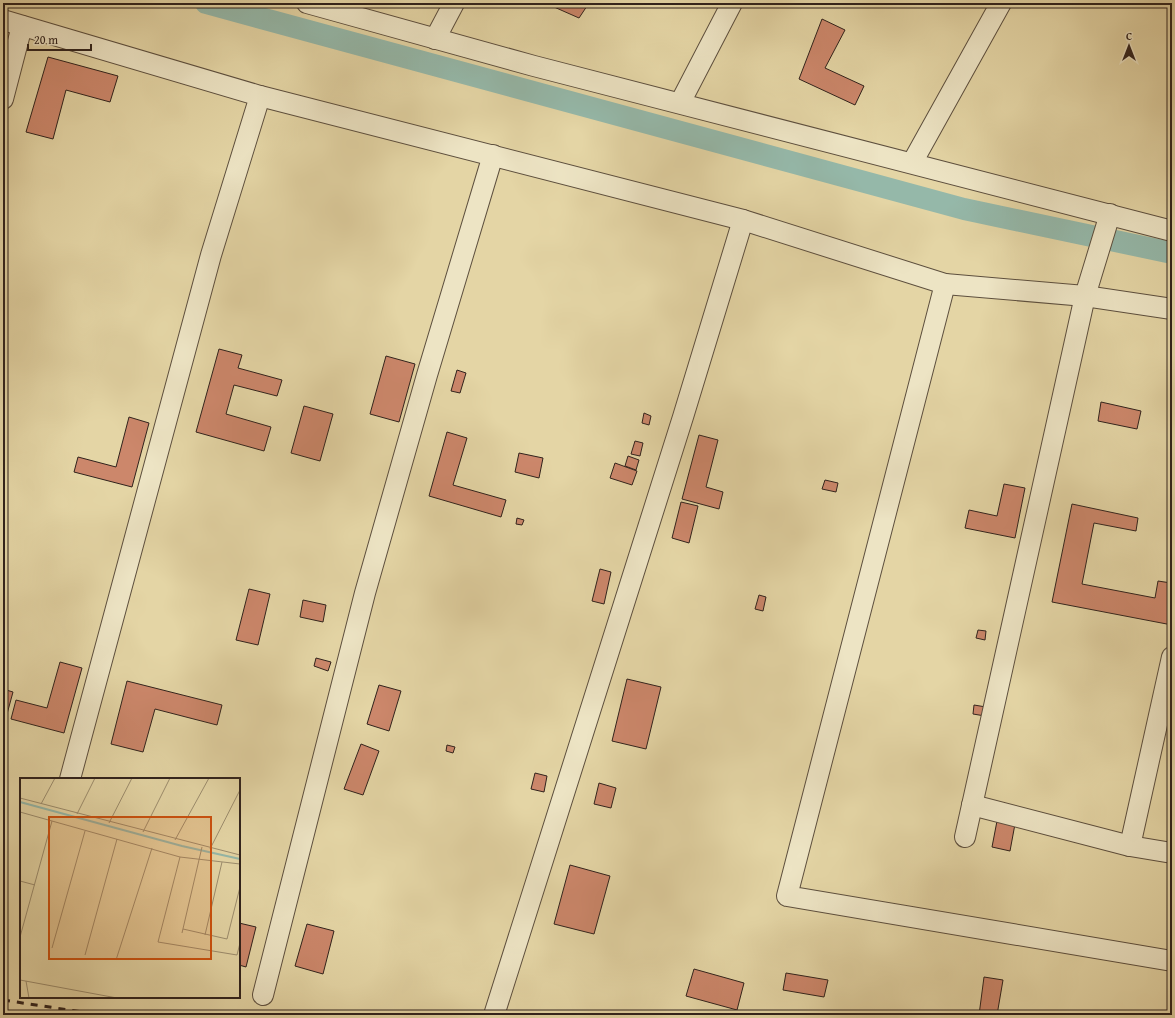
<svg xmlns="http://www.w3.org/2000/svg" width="1175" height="1018" viewBox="0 0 1175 1018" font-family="'Gentium Book Plus',serif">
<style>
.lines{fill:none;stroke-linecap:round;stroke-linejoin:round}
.canal{stroke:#95b8a9;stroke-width:22}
.building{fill:#cc876b;stroke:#30221c}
.minor-casing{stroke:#5d4f3e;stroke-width:22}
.minor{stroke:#ede4c4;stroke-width:20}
.rail{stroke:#30221c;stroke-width:3;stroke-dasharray:7 7;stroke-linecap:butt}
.inset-river{fill:none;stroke:#95b8a9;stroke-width:2}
.inset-road{fill:none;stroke:#9c8d6e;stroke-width:1}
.view{fill:#cc510e;fill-opacity:0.15;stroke:#cc510e;stroke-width:2}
.inset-edge{fill:none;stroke:#30221c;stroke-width:2}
</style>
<rect width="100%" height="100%" fill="#e4d5a5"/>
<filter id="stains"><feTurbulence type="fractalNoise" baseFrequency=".005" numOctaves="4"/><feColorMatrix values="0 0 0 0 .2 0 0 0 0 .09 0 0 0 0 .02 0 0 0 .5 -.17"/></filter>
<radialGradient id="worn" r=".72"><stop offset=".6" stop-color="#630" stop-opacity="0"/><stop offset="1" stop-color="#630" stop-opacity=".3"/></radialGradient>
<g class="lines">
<polyline class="canal" points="206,3 964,209 1172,253"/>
</g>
<g class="building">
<polygon points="545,3 589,3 579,18"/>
<polygon points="822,19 845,30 825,68 864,86 855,105 799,79"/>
<polygon points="48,57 118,76 110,102 66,90 53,139 26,132"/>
<polygon points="219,349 242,355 238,368 282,380 277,396 234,385 226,414 271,427 264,451 196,432"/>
<polygon points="386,356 415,364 399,422 370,414"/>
<polygon points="457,370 466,373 460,393 451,391"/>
<polygon points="1101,402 1141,411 1137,429 1098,421"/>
<polygon points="304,406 333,414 320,461 291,453"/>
<polygon points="644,413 651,416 649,425 642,423"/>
<polygon points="129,417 149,423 132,487 74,472 78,457 116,467"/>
<polygon points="447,432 467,438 453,485 506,500 501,517 429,496"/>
<polygon points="699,435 718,440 706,487 723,492 719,509 682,499"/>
<polygon points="635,441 643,443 640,456 631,454"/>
<polygon points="519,453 543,458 539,478 515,472"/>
<polygon points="628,456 639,460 636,470 625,466"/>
<polygon points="615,463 637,471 632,485 610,478"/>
<polygon points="825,480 838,483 836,492 822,489"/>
<polygon points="1004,484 1025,488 1015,538 965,528 969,510 997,516"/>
<polygon points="681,502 698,506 689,543 672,538"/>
<polygon points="1072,504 1138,518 1136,531 1094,523 1082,584 1155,598 1158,581 1171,583 1172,576 1172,625 1052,602"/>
<polygon points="517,518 524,520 522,525 516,524"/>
<polygon points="600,569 611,572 604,604 592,601"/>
<polygon points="249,589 270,594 258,645 236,640"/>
<polygon points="759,595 766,597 763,611 755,609"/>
<polygon points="303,600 326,605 323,622 300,617"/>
<polygon points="978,630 986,631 985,640 976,638"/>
<polygon points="316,658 331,662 328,671 314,666"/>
<polygon points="60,662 82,668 64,733 11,719 16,700 47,708"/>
<polygon points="627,679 661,687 646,749 612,741"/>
<polygon points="127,681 222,705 217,725 155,709 143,752 111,744"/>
<polygon points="379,685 401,691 389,731 367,724"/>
<polygon points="3,689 13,692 7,714 3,712"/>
<polygon points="974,705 992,708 991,717 973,714"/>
<polygon points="361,744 379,751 363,795 344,789"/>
<polygon points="447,745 455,747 453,753 446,751"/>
<polygon points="535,773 547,776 544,792 531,789"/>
<polygon points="599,783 616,788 611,808 594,804"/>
<polygon points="997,821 1015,824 1010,851 992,847"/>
<polygon points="570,865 610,876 594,934 554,924"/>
<polygon points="239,923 256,927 246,967 239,965"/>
<polygon points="307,924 334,931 323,974 295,966"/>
<polygon points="694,969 744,983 737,1010 686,996"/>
<polygon points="786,973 828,980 824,997 783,990"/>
<polygon points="984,977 1003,980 997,1015 979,1015"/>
</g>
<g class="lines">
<defs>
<g id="minor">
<polyline points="307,3 534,66 1172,231"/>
<polyline points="3,20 260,96 743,220 945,284 1085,296 1172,309"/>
<polyline points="435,39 454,3"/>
<polyline points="3,99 22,26"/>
<polyline points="680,103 732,3"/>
<polyline points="912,163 1001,3"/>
<polyline points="945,284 787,896 1172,961"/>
<polyline points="70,779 211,255 260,96"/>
<polyline points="972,805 1130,846 1172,853"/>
<polyline points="965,837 1085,296 1110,214"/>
<polyline points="1130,846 1172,657"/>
<polyline points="263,995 365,593 427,375 493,155"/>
<polyline points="494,1015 683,417 743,220"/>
</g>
</defs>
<use href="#minor" class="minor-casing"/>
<use href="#minor" class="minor"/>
<polyline class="rail" points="3,1000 102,1015"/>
</g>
<g transform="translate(20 778)">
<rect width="220" height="220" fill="#e4d5a5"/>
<path class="inset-river" d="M0,24l162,44 58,13"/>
<path class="inset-road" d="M0,20l220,57M21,26l14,-26M0,34l160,45 60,7M57,36l18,-36M89,45l23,-45M123,54l27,-54M155,62l34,-62M190,71l30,-59M160,79l-22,85 79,13 3,-12M0,103l15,4M163,151l44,10 13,-52M162,155l20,-86M185,157l17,-73M0,159l32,-116M32,170l33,-117M65,177l32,-116M96,182l36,-112M0,202l97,18M6,203l3,17"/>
<path class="view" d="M29,39h162v142h-162z"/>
<rect width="220" height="220" class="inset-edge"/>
</g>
<rect width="1175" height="1018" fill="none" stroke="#e4d5a5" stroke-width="16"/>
<rect x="4" y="4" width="1167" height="1010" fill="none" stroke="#30221c" stroke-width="2"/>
<rect x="8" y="8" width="1159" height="1002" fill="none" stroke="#30221c"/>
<g transform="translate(1129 46)" stroke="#ede4c4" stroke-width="3" paint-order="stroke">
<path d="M0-3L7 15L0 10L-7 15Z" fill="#30221c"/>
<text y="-6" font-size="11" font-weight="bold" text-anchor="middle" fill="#30221c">С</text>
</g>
<path d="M28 44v6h63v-6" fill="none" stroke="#30221c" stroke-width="2"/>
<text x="34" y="44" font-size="12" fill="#30221c" stroke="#ede4c4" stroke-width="3" paint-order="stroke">20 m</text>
<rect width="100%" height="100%" filter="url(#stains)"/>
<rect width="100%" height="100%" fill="url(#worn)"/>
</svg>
